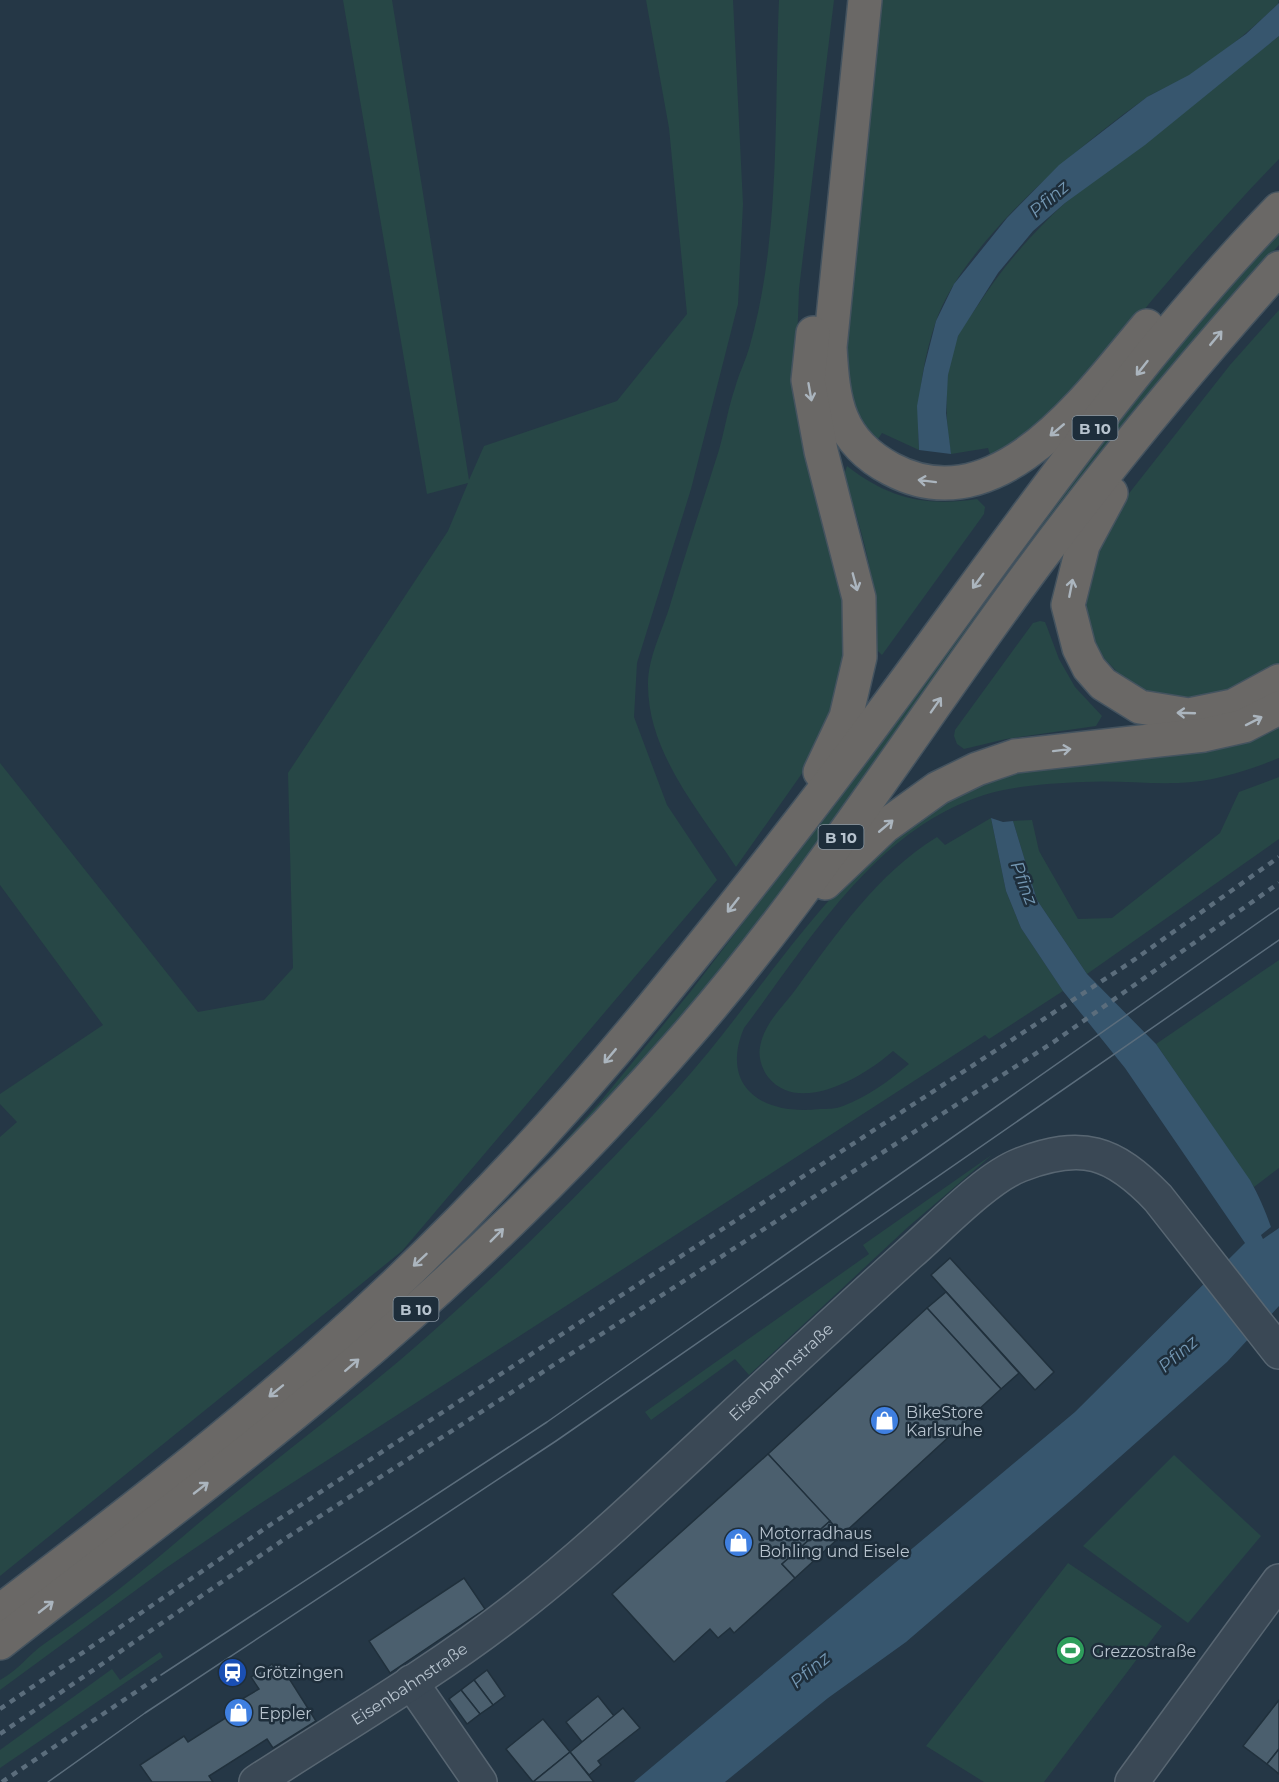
<svg xmlns="http://www.w3.org/2000/svg" width="1279" height="1782" viewBox="0 0 1279 1782" font-family="Montserrat,sans-serif">
<style>
.green{fill:#274746}
.water{fill:#37566e}
.building{fill:#4b5f6e;stroke:#20303c;stroke-width:1.5}
.lines{fill:none;stroke-linecap:round;stroke-linejoin:round}
.minor-casing{stroke:#586672;stroke-width:36}
.tertiary-casing{stroke:#586672;stroke-width:36}
.trunk-casing{stroke:#44535f;stroke-width:36}
.minor{stroke:#3a4855;stroke-width:33}
.tertiary{stroke:#3a4855;stroke-width:33}
.trunk{stroke:#6a6866;stroke-width:33}
.tram{stroke:#5b6d7c;stroke-width:1.5}
.rail{stroke:#5b6d7c;stroke-width:4.5;stroke-dasharray:6 6;stroke-linecap:butt}
.oneway{stroke:#abb5be}
.labels{text-anchor:middle;dominant-baseline:central;stroke-width:5;stroke-linejoin:round;paint-order:stroke}
.shield{fill:#1e2e3b;stroke:#8996a2;stroke-width:1.5}
.shield-label{font-size:15px;font-weight:bold;fill:#b7c3ce}
.street-label{font-size:16px;fill:#b7c3ce;stroke:#1e2e3b}
.poi-label{font-size:16px;fill:#b7c3ce;stroke:#1e2e3b;text-anchor:start}
.water-label{font-size:18px;font-style:italic;fill:#7498b4;stroke:#1e2e3b}
</style>
<rect width="100%" height="100%" fill="#253746"/>
<g class="green">
<polygon points="343,0 392,0 469,480 484,446 617,401 687,314 669,128 646,0 733,0 743,204 738,304 691,489 637,663 634,717 667,805 717,880 402,1251 0,1576 0,1137 17,1122 0,1104 0,1094 103,1025 0,885 0,763 198,1012 264,1000 293,968 288,773 448,531 468,483 427,494"/>
<path d="M779,0h55l-35,289 -2,57 48,258v44l-6,44 -14,40 -22,40 -67,95c-35,-54 -88,-113 -88,-182 0,-29 15,-55 23,-83 15,-51 32,-101 48,-152 6,-21 9,-42 16,-62 4,-15 11,-28 15,-43 31,-110 24,-232 29,-345z"/>
<path d="M878,0h401l-1,4c-27,26 -56,50 -88,71 -14,9 -31,14 -44,23 -67,47 -183,145 -210,223 -14,41 -20,86 -17,129l-37,-17 -4,6 -26,-26 -11,-70z"/>
<path d="M1279,36v123c-44,45 -85,92 -126,140 -47,56 -93,126 -163,156l-2,-7 -37,6c-6,-36 -8,-85 7,-118 4,-10 12,-19 18,-28 26,-40 54,-73 89,-105z"/>
<polygon points="1279,224 1279,245 1246,281 654,1058 533,1177 600,1102 691,991 743,923 1011,551"/>
<polygon points="1279,310 1279,667 1238,690 1190,700 1162,696 1142,690 1126,681 1101,655 1089,626 1085,592 1087,573 1112,515 1230,365"/>
<path d="M847,466c41,32 78,41 130,33l8,8 -1,7 -102,141 -6,-6c3,-65 -13,-112 -32,-174z"/>
<polygon points="1040,621 1045,622 1047,627 1059,659 1075,687 1102,716 1096,726 1006,739 964,749 957,744 954,736 955,730 1033,623"/>
<path d="M1279,723v35c-31,13 -67,24 -101,25 -32,1 -64,-3 -95,-1 -29,1 -72,4 -99,13 -110,35 -174,146 -240,233 -25,60 20,88 76,81 7,0 16,0 23,-3 24,-9 46,-25 66,-42l-16,-13c-28,25 -94,65 -125,26 -6,-8 -10,-20 -8,-30 4,-24 23,-40 36,-58 42,-57 80,-114 141,-152l8,8 46,-27 15,73 15,37 42,63 -74,48 -4,-4 -727,470 -92,63 -166,122v-10c20,-11 28,-25 44,-36 50,-34 98,-72 143,-111 69,-59 142,-113 212,-172 98,-84 190,-175 277,-271 88,-97 153,-220 268,-289 67,-41 166,-35 242,-47 33,-5 62,-19 93,-31z"/>
<polygon points="1279,777 1279,839 1087,974 1037,900 1013,821 1032,820 1039,851 1078,919 1112,918 1220,833 1239,792"/>
<polygon points="1279,960 1279,1168 1254,1187 1156,1044"/>
<polygon points="993,1154 908,1227 749,1375 735,1359 651,1420 645,1412 869,1254 863,1245"/>
<polygon points="1174,1455 1261,1536 1188,1623 1083,1546"/>
<polygon points="1068,1563 1162,1626 1044,1782 984,1782 926,1746"/>
<polygon points="160,1652 163,1657 0,1768 0,1750 112,1669 120,1680"/>
</g>
<g class="water">
<polygon points="1279,3 1279,36 1145,145 1065,203 1033,231 998,273 958,336 948,375 946,413 951,454 919,450 917,406 924,368 936,321 954,284 1007,218 1059,165 1147,97 1189,75 1246,34"/>
<path d="M991,818l12,4 10,-1 24,79 50,74 69,70 94,136c9,16 15,30 21,47l-10,8 2,4 16,-11v78l-52,56 -151,134 -170,146 -78,56 -103,84h-91l441,-370 170,-169 -120,-175 -62,-77 -42,-63 -15,-37z"/>
</g>
<g class="building">
<polygon points="950,1258 1054,1372 1035,1390 931,1275"/>
<polygon points="946,1292 1019,1373 1001,1389 927,1308"/>
<polygon points="927,1308 1001,1389 842,1535 768,1454"/>
<polygon points="768,1454 830,1521 782,1564 795,1578 734,1633 730,1628 718,1638 710,1629 674,1662 612,1594"/>
<polygon points="830,1521 842,1535 795,1578 782,1564"/>
<polygon points="464,1578 485,1609 390,1673 369,1641"/>
<polygon points="272,1664 280,1676 285,1672 316,1721 273,1748 267,1739 209,1776 213,1782 152,1782 140,1765 184,1736 188,1742 246,1705 242,1699 259,1689 251,1677"/>
<polygon points="487,1670 505,1696 493,1705 474,1680"/>
<polygon points="474,1680 493,1705 480,1714 461,1690"/>
<polygon points="461,1690 480,1714 467,1724 449,1699"/>
<polygon points="598,1696 614,1716 582,1742 566,1722"/>
<polygon points="1279,1700 1279,1749 1267,1764 1243,1746"/>
<polygon points="623,1708 640,1728 598,1761 601,1765 589,1775 570,1752"/>
<polygon points="543,1719 570,1752 533,1782 506,1749"/>
<polygon points="1279,1749 1279,1774 1267,1764"/>
<polygon points="570,1752 594,1782 533,1782"/>
</g>
<g class="lines">
<defs>
<g id="minor">
<polyline points="411,1682 480,1782"/>
<polyline points="1132,1782 1279,1581"/>
</g>
<g id="tertiary">
<path id="s1" d="M256,1782c86,-56 176,-108 257,-171 44,-34 86,-71 126,-108 90,-83 179,-167 270,-249 29,-25 77,-76 111,-89 62,-24 93,-14 138,33l121,154"/>
</g>
<g id="trunk">
<path d="M865,0l-35,347c3,55 8,94 61,122 107,57 198,-74 256,-143"/>
<polyline points="813,333 808,380 821,451 859,598 860,657 846,717 820,772"/>
<polyline points="1111,493 1083,545 1068,605 1079,648 1089,668 1103,684 1140,707 1189,715 1233,706 1279,681"/>
<polyline points="825,883 885,826 938,788 977,769 1015,756 1204,735 1244,726 1279,708"/>
<path d="M0,1611c106,-81 214,-163 314,-252 129,-114 248,-240 356,-374 75,-92 148,-185 218,-280 125,-169 245,-345 391,-496"/>
<path d="M0,1643c112,-88 227,-172 336,-264 126,-106 244,-220 352,-345 129,-148 233,-316 350,-473 76,-102 157,-199 241,-293"/>
</g>
</defs>
<use href="#minor" class="minor-casing"/>
<use href="#tertiary" class="tertiary-casing"/>
<use href="#trunk" class="trunk-casing"/>
<use href="#minor" class="minor"/>
<use href="#tertiary" class="tertiary"/>
<use href="#trunk" class="trunk"/>
<g class="tram">
<polyline points="161,1675 547,1422 1279,908"/>
<polyline points="48,1782 145,1713 556,1441 1279,940"/>
</g>
<g class="rail">
<polyline points="0,1709 267,1527 1131,962 1279,857"/>
<polyline points="0,1734 283,1540 1055,1041 1279,883"/>
<polyline points="2,1782 161,1675"/>
</g>
</g>
<defs><path id="oneway-shaft" d="M-6 0H5M1.5-3L5.5 0L1.5 3" fill="none" stroke-width="1.6" stroke-linecap="round" stroke-linejoin="round" transform="scale(1.5)"/></defs>
<g class="oneway">
<use href="#oneway-shaft" transform="translate(1216 338) rotate(-50)"/>
<use href="#oneway-shaft" transform="translate(1142 368) rotate(128)"/>
<use href="#oneway-shaft" transform="translate(810 392) rotate(80)"/>
<use href="#oneway-shaft" transform="translate(1057 430) rotate(140)"/>
<use href="#oneway-shaft" transform="translate(927 481) rotate(-173)"/>
<use href="#oneway-shaft" transform="translate(978 581) rotate(126)"/>
<use href="#oneway-shaft" transform="translate(855 582) rotate(75)"/>
<use href="#oneway-shaft" transform="translate(1071 588) rotate(-79)"/>
<use href="#oneway-shaft" transform="translate(936 705) rotate(-55)"/>
<use href="#oneway-shaft" transform="translate(1186 713) rotate(-178)"/>
<use href="#oneway-shaft" transform="translate(1254 721) rotate(-27)"/>
<use href="#oneway-shaft" transform="translate(1062 750) rotate(-7)"/>
<use href="#oneway-shaft" transform="translate(886 826) rotate(-40)"/>
<use href="#oneway-shaft" transform="translate(733 905) rotate(128)"/>
<use href="#oneway-shaft" transform="translate(610 1056) rotate(130)"/>
<use href="#oneway-shaft" transform="translate(497 1235) rotate(-45)"/>
<use href="#oneway-shaft" transform="translate(420 1260) rotate(137)"/>
<use href="#oneway-shaft" transform="translate(352 1365) rotate(-41)"/>
<use href="#oneway-shaft" transform="translate(276 1391) rotate(141)"/>
<use href="#oneway-shaft" transform="translate(201 1488) rotate(-38)"/>
<use href="#oneway-shaft" transform="translate(46 1607) rotate(-38)"/>
</g>
<defs>
<symbol id="shop-disc" viewBox="-11 -11 22 22"><circle r="9.5" fill="#3f7fe0" stroke="#1e2e3b"/><path d="M-5-2.5h2.3a2.7 3.5 0 0 1 5.4 0H5L5.5 6h-11ZM-1.5-2.5h3a1.5 2.3 0 0 0-3 0Z" fill="#fff"/></symbol>
<symbol id="stadium-disc" viewBox="-11 -11 22 22"><circle r="9.5" fill="#2e9e5b" stroke="#1e2e3b"/><path d="M0-5a6.5 5 0 1 0 0 10a6.5 5 0 1 0 0-10ZM-3.5-1.8h7v3.6h-7Z" fill="#fff"/></symbol>
<symbol id="station-disc" viewBox="-11 -11 22 22"><circle r="9.5" fill="#1a4fb4" stroke="#1e2e3b"/><path d="M-3-6H3Q5-6 5-4V2Q5 4 3 4L4.5 6H3L1.5 4h-3L-3 6H-4.5L-3 4Q-5 4-5 2V-4Q-5-6-3-6ZM-3.5-4v3h7v-3ZM-3.5 1v1.5H-2V1ZM2 1v1.5H3.5V1Z" fill="#fff"/></symbol>
</defs>
<g fill-rule="evenodd">
<use href="#shop-disc" x="868" y="1404" width="33" height="33"/>
<use href="#shop-disc" x="722" y="1526" width="33" height="33"/>
<use href="#stadium-disc" x="1054" y="1634" width="33" height="33"/>
<use href="#station-disc" x="216" y="1656" width="33" height="33"/>
<use href="#shop-disc" x="222" y="1696" width="33" height="33"/>
</g>
<g class="labels">
<g class="shield">
<rect x="1072.5" y="416" width="45" height="24" rx="4.5"/>
<rect x="818.5" y="825" width="45" height="24" rx="4.5"/>
<rect x="393.5" y="1297" width="45" height="24" rx="4.5"/>
</g>
<g class="shield-label">
<text x="1095" y="428">B 10</text>
<text x="841" y="837">B 10</text>
<text x="416" y="1309">B 10</text>
</g>
<g class="street-label">
<text stroke="none"><textPath href="#s1" startOffset="668">Eisenbahnstraße</textPath></text>
<text stroke="none"><textPath href="#s1" startOffset="182">Eisenbahnstraße</textPath></text>
</g>
<g class="poi-label">
<text x="906" y="1412">BikeStore<tspan x="906" dy="18">Karlsruhe</tspan></text>
<text x="759" y="1533">Motorradhaus<tspan x="759" dy="18">Bohling und Eisele</tspan></text>
<text x="1092" y="1651">Grezzostraße</text>
<text x="254" y="1672">Grötzingen</text>
<text x="259" y="1713">Eppler</text>
</g>
<g class="water-label">
<text transform="translate(1049 199) rotate(-41)">Pfinz</text>
<text transform="translate(1024 883) rotate(69)">Pfinz</text>
<text transform="translate(1178 1354) rotate(-41)">Pfinz</text>
<text transform="translate(810 1670) rotate(-40)">Pfinz</text>
</g>
</g>
</svg>
